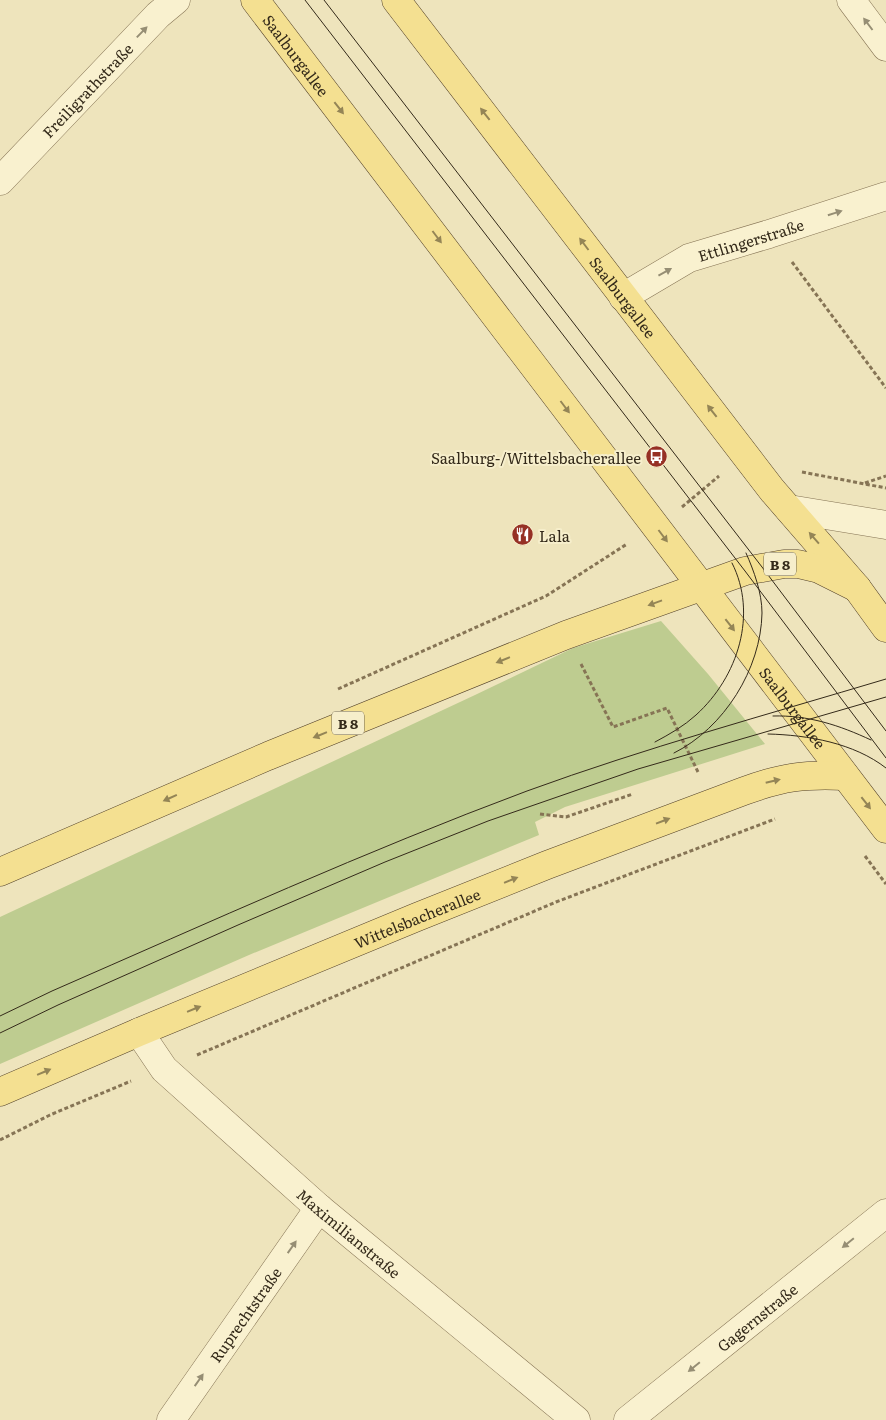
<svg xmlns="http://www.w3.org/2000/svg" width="886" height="1420" viewBox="0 0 886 1420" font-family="Literata,serif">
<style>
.green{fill:#becc90}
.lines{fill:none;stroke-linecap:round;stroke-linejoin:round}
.minor-casing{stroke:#867455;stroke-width:29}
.major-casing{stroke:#53412a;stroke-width:29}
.path{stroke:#867455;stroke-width:3;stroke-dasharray:4 2.5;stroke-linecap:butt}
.minor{stroke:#f9f1cf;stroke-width:28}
.major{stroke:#f4e091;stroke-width:28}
.tram{stroke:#342a1a;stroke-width:1}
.oneway{fill:#968e74}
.oneway2{fill:#948556}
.labels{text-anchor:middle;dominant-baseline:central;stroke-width:4;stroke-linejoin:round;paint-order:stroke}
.shield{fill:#f6eecb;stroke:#6e654f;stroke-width:1}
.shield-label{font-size:14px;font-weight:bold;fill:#342a1a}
.street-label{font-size:15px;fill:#342a1a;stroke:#f6eecb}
.poi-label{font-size:15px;fill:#342a1a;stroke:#f6eecb;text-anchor:end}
</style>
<rect width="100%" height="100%" fill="#eee4bc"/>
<polygon class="green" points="661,621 708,674 765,744 565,807 535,822 539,835 249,955 0,1064 0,917 475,695 573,648"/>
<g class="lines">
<defs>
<g id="minor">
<polyline points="851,0 886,47"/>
<path id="s1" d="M0,181l158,-166 18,-15"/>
<path id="s2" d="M623,297l66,-39 80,-24 117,-38"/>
<polyline points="789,509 886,525"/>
<path id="s3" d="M139,1032l25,37 155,139 257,212"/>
<path id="s4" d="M171,1420l148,-212"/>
<path id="s5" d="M628,1420l258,-207"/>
</g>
<g id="major">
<path id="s6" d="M255,0l631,829"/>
<path id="s7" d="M396,0l376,490 85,98 29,40"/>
<polyline points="0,872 268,756 566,635 745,571 784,564 798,564 819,569 857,588"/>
<path id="s8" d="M0,1092l139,-60 278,-115 130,-52 197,-74c38,-14 60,-17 101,-15"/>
</g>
</defs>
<use href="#minor" class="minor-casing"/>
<use href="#major" class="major-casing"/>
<g class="path">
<polyline points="792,262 886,388"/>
<polyline points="802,472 886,488"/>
<polyline points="865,483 886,476"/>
<polyline points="682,507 719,476"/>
<polyline points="581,664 613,727 667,708 698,772"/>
<polyline points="338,689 546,596 627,544"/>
<polyline points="540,814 566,817 633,794"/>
<polyline points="865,856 886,884"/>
<polyline points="197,1055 556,902 775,819"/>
<polyline points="0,1140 50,1115 131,1081"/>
</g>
<use href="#minor" class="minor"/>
<use href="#major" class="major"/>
<g class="tram">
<polyline points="305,0 745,571 886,758"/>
<polyline points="324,0 762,567 886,731"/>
<path d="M773,716c35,-1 66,9 98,24"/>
<path d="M768,734c40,1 86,9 118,34"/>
<path d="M655,742c15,-8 29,-16 41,-27 42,-38 62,-101 36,-152"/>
<path d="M674,753c50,-25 87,-84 88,-140 0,-20 -8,-42 -16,-60"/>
<path d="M0,1016l52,-25c158,-69 314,-140 475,-200 118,-43 239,-76 359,-112"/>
<polyline points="0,1033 58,1005 238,925 385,862 488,821 638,769 886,697"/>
</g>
</g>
<defs><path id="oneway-solid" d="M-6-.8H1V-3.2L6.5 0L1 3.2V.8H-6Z" transform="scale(1.25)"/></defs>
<g class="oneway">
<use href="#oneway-solid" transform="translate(868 24) rotate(-127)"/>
<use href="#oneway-solid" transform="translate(142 32) rotate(-46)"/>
<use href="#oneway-solid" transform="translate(835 213) rotate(-18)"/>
<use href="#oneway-solid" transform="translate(665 272) rotate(-29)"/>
<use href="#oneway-solid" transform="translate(848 1243) rotate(141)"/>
<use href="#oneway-solid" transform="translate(292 1247) rotate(-55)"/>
<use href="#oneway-solid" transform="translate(694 1367) rotate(141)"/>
<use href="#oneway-solid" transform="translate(199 1380) rotate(-55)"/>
</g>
<g class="oneway2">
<use href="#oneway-solid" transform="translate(339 108) rotate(52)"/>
<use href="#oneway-solid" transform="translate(485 114) rotate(-128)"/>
<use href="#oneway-solid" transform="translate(437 237) rotate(53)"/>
<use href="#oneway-solid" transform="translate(584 244) rotate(-127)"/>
<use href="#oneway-solid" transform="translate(565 407) rotate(53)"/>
<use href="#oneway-solid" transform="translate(712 411) rotate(-128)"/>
<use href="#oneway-solid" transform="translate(663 536) rotate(53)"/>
<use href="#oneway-solid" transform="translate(814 538) rotate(-131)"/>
<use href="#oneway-solid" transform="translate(655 603) rotate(160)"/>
<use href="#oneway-solid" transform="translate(730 625) rotate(52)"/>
<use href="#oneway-solid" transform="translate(503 660) rotate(158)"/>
<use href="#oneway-solid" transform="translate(320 735) rotate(158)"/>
<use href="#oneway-solid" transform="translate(773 781) rotate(-13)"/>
<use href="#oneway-solid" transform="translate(170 798) rotate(156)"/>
<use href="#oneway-solid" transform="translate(866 803) rotate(52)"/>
<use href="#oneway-solid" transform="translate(663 821) rotate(-21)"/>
<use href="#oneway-solid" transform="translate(511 880) rotate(-22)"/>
<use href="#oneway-solid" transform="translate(194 1009) rotate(-22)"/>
<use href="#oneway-solid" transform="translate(44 1072) rotate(-23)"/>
</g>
<defs>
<symbol id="bus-disc" viewBox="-11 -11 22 22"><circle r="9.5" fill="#963024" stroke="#f6eecb"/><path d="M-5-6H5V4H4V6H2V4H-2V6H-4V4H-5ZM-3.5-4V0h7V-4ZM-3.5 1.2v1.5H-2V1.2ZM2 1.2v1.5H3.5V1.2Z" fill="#fff"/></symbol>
<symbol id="restaurant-disc" viewBox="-11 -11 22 22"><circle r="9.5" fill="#963024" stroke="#f6eecb"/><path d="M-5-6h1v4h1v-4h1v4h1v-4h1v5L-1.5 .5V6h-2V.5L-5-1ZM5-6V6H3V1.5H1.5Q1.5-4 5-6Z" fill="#fff"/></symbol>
</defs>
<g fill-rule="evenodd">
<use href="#bus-disc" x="644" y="444" width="25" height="25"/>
<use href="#restaurant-disc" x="510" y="522" width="25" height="25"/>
</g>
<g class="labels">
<g class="shield">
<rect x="764" y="552.5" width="32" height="23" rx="4"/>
<rect x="332" y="711.5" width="32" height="23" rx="4"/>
</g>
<g class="shield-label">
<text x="780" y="564">B 8</text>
<text x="348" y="723">B 8</text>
</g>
<g class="street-label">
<text stroke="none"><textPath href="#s6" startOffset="69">Saalburgallee</textPath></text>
<text stroke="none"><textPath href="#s1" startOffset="126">Freiligrathstraße</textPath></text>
<text stroke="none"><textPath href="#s2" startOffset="141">Ettlingerstraße</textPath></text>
<text stroke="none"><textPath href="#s7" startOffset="374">Saalburgallee</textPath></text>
<text stroke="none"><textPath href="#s6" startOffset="889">Saalburgallee</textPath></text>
<text stroke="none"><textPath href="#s8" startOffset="452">Wittelsbacherallee</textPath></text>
<text stroke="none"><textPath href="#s3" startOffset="292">Maximilianstraße</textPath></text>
<text stroke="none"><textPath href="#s4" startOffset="129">Ruprechtstraße</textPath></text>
<text stroke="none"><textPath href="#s5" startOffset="165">Gagernstraße</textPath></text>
</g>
<g class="poi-label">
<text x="641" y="457">Saalburg-/Wittelsbacherallee</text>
<text x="539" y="535" text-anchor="start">Lala</text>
</g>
</g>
</svg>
